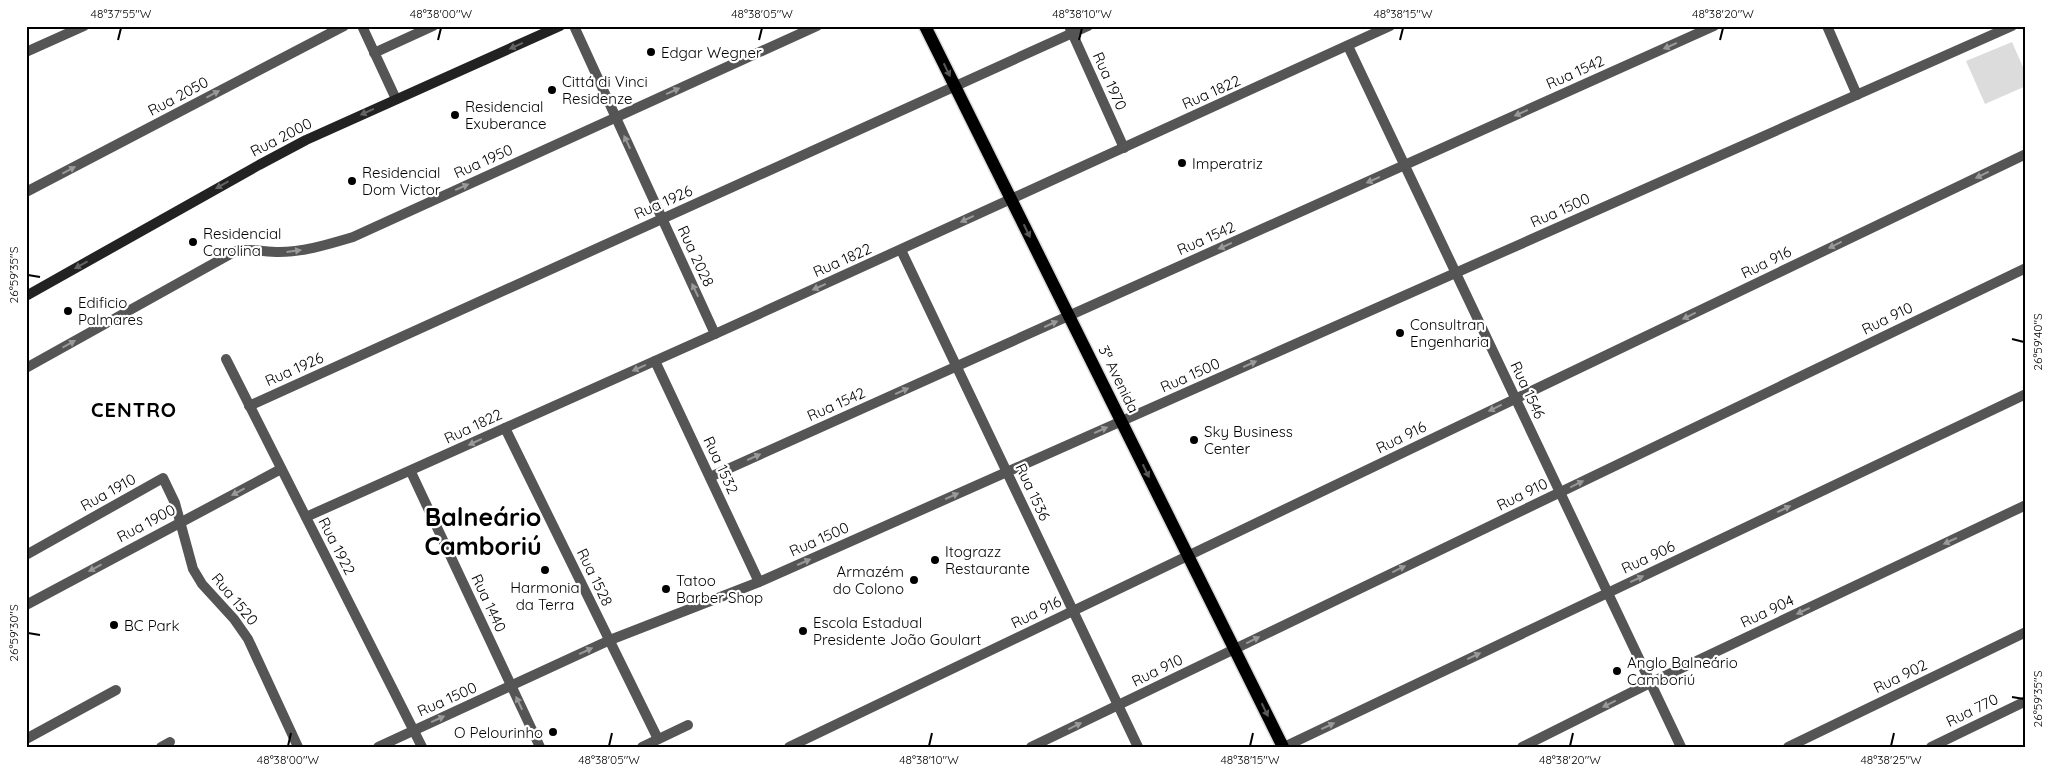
<svg xmlns="http://www.w3.org/2000/svg" width="2052" height="773" viewBox="0 0 2052 773" font-family="Quicksand,sans-serif">
<style>
.green{fill:#dcdcdc}
.lines{fill:none;stroke-linecap:round;stroke-linejoin:round}
.primary-casing{stroke:#dbdbdb;stroke-width:15}
.minor{stroke:#555;stroke-width:10}
.tertiary{stroke:#555;stroke-width:10}
.secondary{stroke:#222;stroke-width:10}
.primary{stroke:#000;stroke-width:12}
.oneway{fill:#646464}
.oneway2{fill:#999}
.oneway3{fill:#595959}
.ticks{fill:none;stroke:#000;stroke-width:2}
.poi-dot{fill:#000;stroke:#fff;stroke-width:2}
.labels{text-anchor:middle;dominant-baseline:central;stroke-width:4.5;stroke-linejoin:round;paint-order:stroke}
.poi-label{font-size:15px;fill:#000;stroke:#fff;text-anchor:start}
.street-label{font-size:15px;fill:#000;stroke:#fff}
.district-label{font-size:20px;font-weight:bold;letter-spacing:1px;fill:#000;stroke:#fff}
.town-label{font-size:25px;font-weight:bold;fill:#000;stroke:#fff}
.neatline{fill:none;stroke:#000;stroke-width:2}
.ticks-label{font-size:12px;text-anchor:middle;fill:#000}
</style>
<rect width="100%" height="100%" fill="#fff"/>
<polygon class="green" points="2012,42 2026,74 2026,86 1985,104 1966,61"/>
<g class="lines">
<defs>
<polyline id="primary" points="925,26 1283,747"/>
</defs>
<use href="#primary" class="primary-casing"/>
<g class="minor">
<polyline points="362,26 396,99"/>
<polyline points="574,26 715,334"/>
<polyline points="1069,26 1124,148"/>
<polyline points="1827,26 1857,95"/>
<polyline points="1348,46 1681,747"/>
<polyline points="26,52 84,26"/>
<polyline points="374,53 433,26"/>
<polyline points="26,192 344,26"/>
<polyline points="901,250 1138,747"/>
<polyline points="226,359 422,747"/>
<polyline points="655,361 759,582"/>
<path d="M26,368l210,-117c15,-3 28,1 43,1 25,0 50,-8 74,-15l464,-211"/>
<polyline points="249,406 1088,26"/>
<polyline points="505,428 658,739"/>
<polyline points="411,472 540,747"/>
<polyline points="710,477 1714,26"/>
<polyline points="306,517 715,334 1390,26"/>
<polyline points="26,555 163,478 175,503 193,569 202,584 234,619 248,639 298,747"/>
<polyline points="26,605 281,469"/>
<polyline points="26,739 116,690"/>
<polyline points="161,747 170,742"/>
<polyline points="642,747 688,725"/>
<polyline points="789,747 2026,154"/>
<polyline points="1031,747 2026,268"/>
<polyline points="1284,747 2026,394"/>
<polyline points="1522,747 1650,683 2026,505"/>
<polyline points="1788,747 2026,632"/>
<polyline points="1931,747 2026,701"/>
</g>
<polyline class="tertiary" points="378,747 610,640 759,582 2012,26"/>
<polyline class="secondary" points="26,296 259,165 306,140 560,26"/>
<use href="#primary" class="primary"/>
</g>
<defs><path id="oneway-solid" d="M-6-.8H1V-3.2L6.5 0L1 3.2V.8H-6Z" transform="scale(1.25)"/></defs>
<g class="oneway">
<use href="#oneway-solid" transform="translate(516 46) rotate(156)"/>
<use href="#oneway-solid" transform="translate(367 112) rotate(156)"/>
<use href="#oneway-solid" transform="translate(222 185) rotate(150)"/>
<use href="#oneway-solid" transform="translate(81 265) rotate(151)"/>
</g>
<g class="oneway2">
<use href="#oneway-solid" transform="translate(1670 46) rotate(156)"/>
<use href="#oneway-solid" transform="translate(673 91) rotate(-24)"/>
<use href="#oneway-solid" transform="translate(213 94) rotate(-28)"/>
<use href="#oneway-solid" transform="translate(1521 113) rotate(156)"/>
<use href="#oneway-solid" transform="translate(627 142) rotate(-115)"/>
<use href="#oneway-solid" transform="translate(69 170) rotate(-28)"/>
<use href="#oneway-solid" transform="translate(1982 175) rotate(154)"/>
<use href="#oneway-solid" transform="translate(1373 180) rotate(156)"/>
<use href="#oneway-solid" transform="translate(462 187) rotate(-24)"/>
<use href="#oneway-solid" transform="translate(967 219) rotate(155)"/>
<use href="#oneway-solid" transform="translate(1835 245) rotate(154)"/>
<use href="#oneway-solid" transform="translate(1225 246) rotate(156)"/>
<use href="#oneway-solid" transform="translate(294 251) rotate(-7)"/>
<use href="#oneway-solid" transform="translate(819 287) rotate(156)"/>
<use href="#oneway-solid" transform="translate(695 290) rotate(-115)"/>
<use href="#oneway-solid" transform="translate(1689 316) rotate(154)"/>
<use href="#oneway-solid" transform="translate(1051 324) rotate(-24)"/>
<use href="#oneway-solid" transform="translate(69 344) rotate(-29)"/>
<use href="#oneway-solid" transform="translate(1250 364) rotate(-24)"/>
<use href="#oneway-solid" transform="translate(639 368) rotate(156)"/>
<use href="#oneway-solid" transform="translate(902 391) rotate(-24)"/>
<use href="#oneway-solid" transform="translate(1495 408) rotate(154)"/>
<use href="#oneway-solid" transform="translate(1101 430) rotate(-24)"/>
<use href="#oneway-solid" transform="translate(475 442) rotate(155)"/>
<use href="#oneway-solid" transform="translate(754 457) rotate(-24)"/>
<use href="#oneway-solid" transform="translate(1577 484) rotate(-26)"/>
<use href="#oneway-solid" transform="translate(238 492) rotate(152)"/>
<use href="#oneway-solid" transform="translate(952 496) rotate(-24)"/>
<use href="#oneway-solid" transform="translate(1784 509) rotate(-25)"/>
<use href="#oneway-solid" transform="translate(1950 541) rotate(155)"/>
<use href="#oneway-solid" transform="translate(804 562) rotate(-24)"/>
<use href="#oneway-solid" transform="translate(95 568) rotate(152)"/>
<use href="#oneway-solid" transform="translate(1399 569) rotate(-26)"/>
<use href="#oneway-solid" transform="translate(1637 579) rotate(-25)"/>
<use href="#oneway-solid" transform="translate(1803 611) rotate(155)"/>
<use href="#oneway-solid" transform="translate(1253 640) rotate(-26)"/>
<use href="#oneway-solid" transform="translate(586 651) rotate(-25)"/>
<use href="#oneway-solid" transform="translate(1474 656) rotate(-25)"/>
<use href="#oneway-solid" transform="translate(519 703) rotate(-115)"/>
<use href="#oneway-solid" transform="translate(1609 704) rotate(154)"/>
<use href="#oneway-solid" transform="translate(438 719) rotate(-24)"/>
<use href="#oneway-solid" transform="translate(1075 726) rotate(-26)"/>
<use href="#oneway-solid" transform="translate(1328 726) rotate(-25)"/>
</g>
<g class="oneway3">
<use href="#oneway-solid" transform="translate(947 70) rotate(64)"/>
<use href="#oneway-solid" transform="translate(1027 231) rotate(64)"/>
<use href="#oneway-solid" transform="translate(1146 471) rotate(64)"/>
<use href="#oneway-solid" transform="translate(1265 710) rotate(64)"/>
</g>
<path class="ticks" d="M118,40l3,-12M438,40l3,-12M759,40l3,-12M1079,40l3,-12M1400,40l3,-12M1720,40l3,-12M28,275l12,2M2012,339l12,3M28,633l12,2M2012,697l12,2M288,746l3,-13M609,746l3,-13M929,746l3,-13M1250,746l3,-13M1570,746l3,-13M1891,746l3,-13"/>
<g class="poi-dot">
<circle cx="651" cy="52" r="5"/>
<circle cx="552" cy="90" r="5"/>
<circle cx="455" cy="115" r="5"/>
<circle cx="1182" cy="163" r="5"/>
<circle cx="352" cy="181" r="5"/>
<circle cx="193" cy="242" r="5"/>
<circle cx="68" cy="311" r="5"/>
<circle cx="1400" cy="333" r="5"/>
<circle cx="1194" cy="440" r="5"/>
<circle cx="935" cy="560" r="5"/>
<circle cx="545" cy="570" r="5"/>
<circle cx="914" cy="580" r="5"/>
<circle cx="666" cy="589" r="5"/>
<circle cx="114" cy="625" r="5"/>
<circle cx="803" cy="631" r="5"/>
<circle cx="1617" cy="671" r="5"/>
<circle cx="553" cy="732" r="5"/>
</g>
<g class="labels">
<g class="poi-label">
<text x="661" y="52">Edgar Wegner</text>
<text x="562" y="81">Cittá di Vinci<tspan x="562" dy="17">Residenze</tspan></text>
<text x="465" y="106">Residencial<tspan x="465" dy="17">Exuberance</tspan></text>
<text x="1192" y="163">Imperatriz</text>
<text x="362" y="172">Residencial<tspan x="362" dy="17">Dom Victor</tspan></text>
<text x="203" y="233">Residencial<tspan x="203" dy="17">Carolina</tspan></text>
<text x="78" y="302">Edificio<tspan x="78" dy="17">Palmares</tspan></text>
<text x="1410" y="324">Consultran<tspan x="1410" dy="17">Engenharia</tspan></text>
<text x="1204" y="431">Sky Business<tspan x="1204" dy="17">Center</tspan></text>
<text x="945" y="551">Itograzz<tspan x="945" dy="17">Restaurante</tspan></text>
<text x="904" y="571" text-anchor="end">Armazém<tspan x="904" dy="17">do Colono</tspan></text>
<text x="676" y="580">Tatoo<tspan x="676" dy="17">Barber Shop</tspan></text>
<text x="545" y="587" text-anchor="middle">Harmonia<tspan x="545" dy="17">da Terra</tspan></text>
<text x="813" y="622">Escola Estadual<tspan x="813" dy="17">Presidente João Goulart</tspan></text>
<text x="124" y="625">BC Park</text>
<text x="1627" y="662">Anglo Balneário<tspan x="1627" dy="17">Camboriú</tspan></text>
<text x="543" y="732" text-anchor="end">O Pelourinho</text>
</g>
<g class="street-label">
<text transform="translate(1575 72) rotate(-24)">Rua 1542</text>
<text transform="translate(1110 81) rotate(66)">Rua 1970</text>
<text transform="translate(1211 92) rotate(-24)">Rua 1822</text>
<text transform="translate(178 96) rotate(-28)">Rua 2050</text>
<text transform="translate(281 137) rotate(-27)">Rua 2000</text>
<text transform="translate(483 161) rotate(-24)">Rua 1950</text>
<text transform="translate(663 202) rotate(-24)">Rua 1926</text>
<text transform="translate(1560 210) rotate(-24)">Rua 1500</text>
<text transform="translate(1206 238) rotate(-24)">Rua 1542</text>
<text transform="translate(696 256) rotate(65)">Rua 2028</text>
<text transform="translate(842 260) rotate(-24)">Rua 1822</text>
<text transform="translate(1766 262) rotate(-26)">Rua 916</text>
<text transform="translate(1887 318) rotate(-26)">Rua 910</text>
<text transform="translate(294 369) rotate(-24)">Rua 1926</text>
<text transform="translate(1190 375) rotate(-24)">Rua 1500</text>
<text transform="translate(1119 379) rotate(64)">3ª Avenida</text>
<text transform="translate(1528 390) rotate(65)">Rua 1546</text>
<text transform="translate(836 404) rotate(-24)">Rua 1542</text>
<text transform="translate(473 426) rotate(-25)">Rua 1822</text>
<text transform="translate(1401 437) rotate(-26)">Rua 916</text>
<text transform="translate(721 465) rotate(65)">Rua 1532</text>
<text transform="translate(108 492) rotate(-29)">Rua 1910</text>
<text transform="translate(1033 492) rotate(65)">Rua 1536</text>
<text transform="translate(1522 494) rotate(-26)">Rua 910</text>
<text transform="translate(146 523) rotate(-28)">Rua 1900</text>
<text transform="translate(819 539) rotate(-24)">Rua 1500</text>
<text transform="translate(337 546) rotate(63)">Rua 1922</text>
<text transform="translate(1648 557) rotate(-25)">Rua 906</text>
<text transform="translate(595 577) rotate(64)">Rua 1528</text>
<text transform="translate(235 599) rotate(50)">Rua 1520</text>
<text transform="translate(489 603) rotate(65)">Rua 1440</text>
<text transform="translate(1767 611) rotate(-25)">Rua 904</text>
<text transform="translate(1036 612) rotate(-26)">Rua 916</text>
<text transform="translate(1157 670) rotate(-26)">Rua 910</text>
<text transform="translate(1900 676) rotate(-26)">Rua 902</text>
<text transform="translate(447 699) rotate(-24)">Rua 1500</text>
<text transform="translate(1972 710) rotate(-26)">Rua 770</text>
</g>
<g class="district-label">
<text x="134" y="409">CENTRO</text>
</g>
<g class="town-label">
<text x="483" y="516">Balneário<tspan x="483" dy="29">Camboriú</tspan></text>
</g>
</g>
<rect width="2052" height="773" fill="none" stroke="#ffffff" stroke-width="55"/>
<rect x="28" y="28" width="1996" height="718" class="neatline"/>
<g class="ticks-label">
<text x="121" y="18">48°37'55"W</text>
<text x="441" y="18">48°38'00"W</text>
<text x="762" y="18">48°38'05"W</text>
<text x="1082" y="18">48°38'10"W</text>
<text x="1403" y="18">48°38'15"W</text>
<text x="1723" y="18">48°38'20"W</text>
<text transform="translate(14 275) rotate(-90)" y="4">26°59'35"S</text>
<text transform="translate(2038 342) rotate(-90)" y="4">26°59'40"S</text>
<text transform="translate(14 633) rotate(-90)" y="4">26°59'30"S</text>
<text transform="translate(2038 699) rotate(-90)" y="4">26°59'35"S</text>
<text x="288" y="764">48°38'00"W</text>
<text x="609" y="764">48°38'05"W</text>
<text x="929" y="764">48°38'10"W</text>
<text x="1250" y="764">48°38'15"W</text>
<text x="1570" y="764">48°38'20"W</text>
<text x="1891" y="764">48°38'25"W</text>
</g>
</svg>
